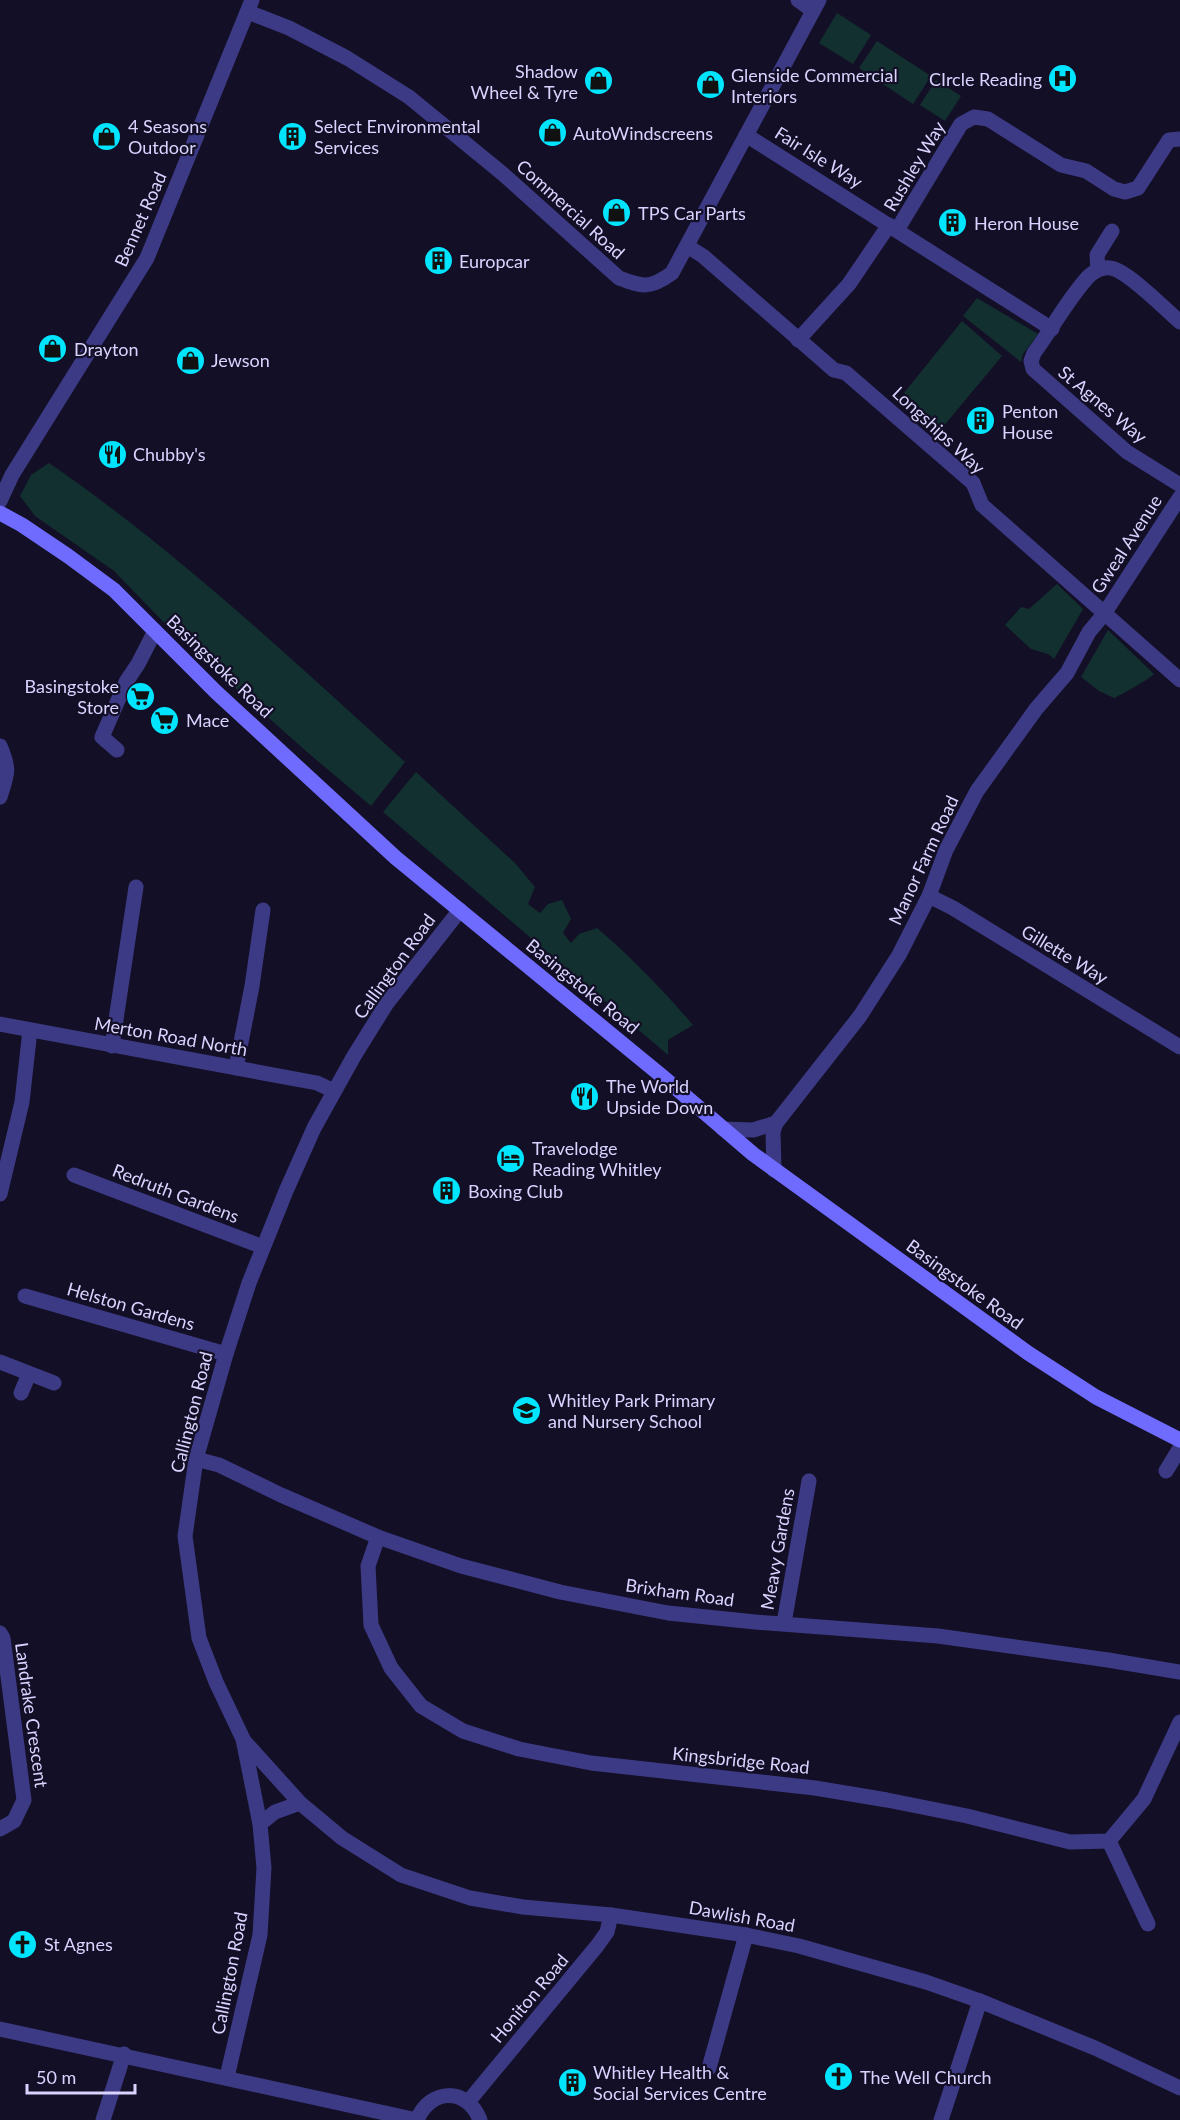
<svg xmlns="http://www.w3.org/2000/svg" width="1180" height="2120" viewBox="0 0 1180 2120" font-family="Lato,sans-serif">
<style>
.green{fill:#12302f}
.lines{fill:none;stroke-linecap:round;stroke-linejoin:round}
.minor{stroke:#3d3a85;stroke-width:15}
.tertiary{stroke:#3d3a85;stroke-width:15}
.secondary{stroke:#6f6bff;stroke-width:15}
.labels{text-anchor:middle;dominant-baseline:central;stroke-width:4.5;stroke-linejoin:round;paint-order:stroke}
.poi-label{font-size:18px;fill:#d9d4ff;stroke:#130f26;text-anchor:start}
.street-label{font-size:18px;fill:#d9d4ff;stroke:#130f26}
</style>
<rect width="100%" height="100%" fill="#130f26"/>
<g class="green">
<polygon points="837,13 871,35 853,64 819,43"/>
<polygon points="877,41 931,76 913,104 859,68"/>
<polygon points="936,80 961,96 945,121 920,105"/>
<polygon points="977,298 1038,334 1023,354 1021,362 963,316"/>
<polygon points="962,321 1002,356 942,428 904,393"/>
<path d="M49,463c128,88 241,195 356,299l-34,44 -64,-54 -130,-116 -63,-65 -79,-55 -15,-20 11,-21z"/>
<polygon points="1057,584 1083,609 1054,659 1048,654 1031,649 1005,625 1021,607 1029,609"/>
<path d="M1108,630l46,44c-4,5 -32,20 -40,24l-15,-7 -18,-14z"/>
<path d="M416,772l99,91 20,24 -7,17 12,9 8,-9 14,-4 9,19 -8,14 8,10 8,-9 18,-6c35,30 66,62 96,97l-25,15v15l-285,-243z"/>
</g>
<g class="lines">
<g class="minor">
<polyline points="798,0 813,11"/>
<path d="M248,12l41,16 58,30 62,39 94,77 116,104c24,9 31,11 53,-5l147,-273"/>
<polyline points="746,135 1052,329"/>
<polyline points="897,230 961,124 974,117 988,119 1061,165 1086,171 1114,189 1125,192 1138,188 1169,140 1180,139"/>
<polyline points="687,246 703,256 834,370 846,373 973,483 982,505 1180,680"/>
<polyline points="1098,269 1097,255 1112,231"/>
<path d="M1180,322c-14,-12 -54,-53 -70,-54 -8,-1 -15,3 -21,8 -20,21 -37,53 -55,77l-3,8 2,8 94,83 53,33"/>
<polyline points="798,340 849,284 889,225"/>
<polyline points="0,501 12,475 147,258 252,0"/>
<path d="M0,746c10,24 8,26 0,51"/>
<polyline points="117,750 102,737 126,682 138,664 155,631"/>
<polyline points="929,896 953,908 1180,1047"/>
<polyline points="0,1024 317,1083 334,1091"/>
<polyline points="112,1046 136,887"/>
<polyline points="236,1068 252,986 263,910"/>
<polyline points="723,1129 753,1130 776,1123"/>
<polyline points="774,1170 773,1132 776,1123 860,1016 899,955 929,896 946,850 977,791 1036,709 1067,673 1089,632 1104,614 1180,497"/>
<polyline points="74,1175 263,1247"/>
<polyline points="0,1194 22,1102 30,1030"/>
<polyline points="25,1296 226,1354"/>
<polyline points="0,1362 54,1383"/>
<polyline points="21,1393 29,1374"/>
<polyline points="196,1459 219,1465 281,1495 378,1537 461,1566 560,1592 668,1613 755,1622 938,1636 1108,1660 1180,1672"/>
<polyline points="1166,1471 1180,1448"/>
<polyline points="378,1537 368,1566 371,1625 391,1668 421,1706 463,1731 519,1749 591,1763 815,1788 887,1800 967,1816 1070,1842 1109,1841 1144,1799 1180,1722"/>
<polyline points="784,1623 809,1481"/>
<polyline points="0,1633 3,1638 24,1800 14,1821 0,1829"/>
<polyline points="245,1742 300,1803 342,1838 401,1875 470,1898 523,1907 611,1915 746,1935 799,1946 926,1982 980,2001 1095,2048 1180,2088"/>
<polyline points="260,1824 275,1812 300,1803"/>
<polyline points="1109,1841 1148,1924"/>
<polyline points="709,2068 746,1935"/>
<polyline points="227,2077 260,1935 264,1868 260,1824 243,1739 216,1682 199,1638 185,1536 196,1459 226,1354 249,1283 286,1191 314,1128 354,1056 387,1003 460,910"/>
<polyline points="468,2102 597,1946 607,1932 611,1915"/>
<polyline points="103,2120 124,2054"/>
<polyline points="941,2120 980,2001"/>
</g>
<g class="tertiary">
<polyline points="0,2029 417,2120"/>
<path d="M417,2120c13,-32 50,-33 63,0"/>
</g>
<polyline class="secondary" points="0,513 22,525 68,556 114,590 216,692 396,858 663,1077 753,1154 1028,1353 1096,1397 1180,1440"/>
</g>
<defs>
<symbol id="hospital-disc" viewBox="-11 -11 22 22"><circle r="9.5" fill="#00e5ff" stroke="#130f26"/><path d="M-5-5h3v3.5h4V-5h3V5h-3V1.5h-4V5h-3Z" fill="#111"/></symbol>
<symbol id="shop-disc" viewBox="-11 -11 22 22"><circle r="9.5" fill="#00e5ff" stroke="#130f26"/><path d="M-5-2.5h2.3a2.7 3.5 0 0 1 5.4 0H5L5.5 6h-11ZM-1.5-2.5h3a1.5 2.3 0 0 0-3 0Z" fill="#111"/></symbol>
<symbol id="building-disc" viewBox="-11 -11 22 22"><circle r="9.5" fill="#00e5ff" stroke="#130f26"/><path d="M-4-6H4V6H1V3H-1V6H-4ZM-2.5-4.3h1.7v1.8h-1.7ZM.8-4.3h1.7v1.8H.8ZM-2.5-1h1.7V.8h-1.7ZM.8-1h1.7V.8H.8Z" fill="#111"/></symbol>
<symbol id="restaurant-disc" viewBox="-11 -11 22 22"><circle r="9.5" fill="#00e5ff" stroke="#130f26"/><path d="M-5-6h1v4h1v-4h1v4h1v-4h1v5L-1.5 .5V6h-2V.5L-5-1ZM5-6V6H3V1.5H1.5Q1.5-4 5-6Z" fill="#111"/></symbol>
<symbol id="supermarket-disc" viewBox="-11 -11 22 22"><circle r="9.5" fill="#00e5ff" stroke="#130f26"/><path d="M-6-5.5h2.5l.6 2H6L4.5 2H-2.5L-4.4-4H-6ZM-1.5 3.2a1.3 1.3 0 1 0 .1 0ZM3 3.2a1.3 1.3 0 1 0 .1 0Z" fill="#111"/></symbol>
<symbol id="hotel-disc" viewBox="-11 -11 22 22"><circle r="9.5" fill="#00e5ff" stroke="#130f26"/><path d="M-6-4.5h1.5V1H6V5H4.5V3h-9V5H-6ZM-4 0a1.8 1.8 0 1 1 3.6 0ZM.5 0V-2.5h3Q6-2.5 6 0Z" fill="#111"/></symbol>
<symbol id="school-disc" viewBox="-11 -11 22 22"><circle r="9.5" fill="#00e5ff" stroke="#130f26"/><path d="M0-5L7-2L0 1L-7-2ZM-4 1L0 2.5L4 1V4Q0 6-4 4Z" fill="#111"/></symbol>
<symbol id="church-disc" viewBox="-11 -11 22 22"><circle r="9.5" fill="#00e5ff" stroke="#130f26"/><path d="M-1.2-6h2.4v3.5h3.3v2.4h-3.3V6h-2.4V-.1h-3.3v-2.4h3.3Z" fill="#111"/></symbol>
</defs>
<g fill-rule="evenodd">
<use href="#hospital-disc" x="1046" y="62" width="33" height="33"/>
<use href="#shop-disc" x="582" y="64" width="33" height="33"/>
<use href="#shop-disc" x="694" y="68" width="33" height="33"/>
<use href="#shop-disc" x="536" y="116" width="33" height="33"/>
<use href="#shop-disc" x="90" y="120" width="33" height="33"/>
<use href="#building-disc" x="276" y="120" width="33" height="33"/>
<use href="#shop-disc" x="600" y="196" width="33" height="33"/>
<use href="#building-disc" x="936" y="206" width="33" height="33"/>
<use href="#building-disc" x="422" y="244" width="33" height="33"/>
<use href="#shop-disc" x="36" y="332" width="33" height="33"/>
<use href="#shop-disc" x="174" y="344" width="33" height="33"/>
<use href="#building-disc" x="964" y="404" width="33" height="33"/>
<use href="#restaurant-disc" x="96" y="438" width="33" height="33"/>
<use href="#supermarket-disc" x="124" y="680" width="33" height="33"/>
<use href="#supermarket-disc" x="148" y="704" width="33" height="33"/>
<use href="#restaurant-disc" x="568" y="1080" width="33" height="33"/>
<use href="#hotel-disc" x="494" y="1142" width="33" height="33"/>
<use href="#building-disc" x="430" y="1174" width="33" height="33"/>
<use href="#school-disc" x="510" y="1394" width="33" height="33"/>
<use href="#church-disc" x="6" y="1928" width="33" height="33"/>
<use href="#church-disc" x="822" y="2060" width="33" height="33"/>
<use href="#building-disc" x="556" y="2066" width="33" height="33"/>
</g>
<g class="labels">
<g class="poi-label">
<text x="578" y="71" text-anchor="end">Shadow<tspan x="578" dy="21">Wheel &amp; Tyre</tspan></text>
<text x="731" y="75">Glenside Commercial<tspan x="731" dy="21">Interiors</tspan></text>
<text x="1042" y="79" text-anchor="end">CIrcle Reading</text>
<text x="128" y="126">4 Seasons<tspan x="128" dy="21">Outdoor</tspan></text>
<text x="314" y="126">Select Environmental<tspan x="314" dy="21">Services</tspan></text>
<text x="573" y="133">AutoWindscreens</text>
<text x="638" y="213">TPS Car Parts</text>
<text x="974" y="223">Heron House</text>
<text x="459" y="261">Europcar</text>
<text x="74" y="349">Drayton</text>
<text x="211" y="360">Jewson</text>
<text x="1002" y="411">Penton<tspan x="1002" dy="21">House</tspan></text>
<text x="133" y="454">Chubby's</text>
<text x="119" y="686" text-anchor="end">Basingstoke<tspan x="119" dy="21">Store</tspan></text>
<text x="186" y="720">Mace</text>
<text x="606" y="1086">The World<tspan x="606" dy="21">Upside Down</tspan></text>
<text x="532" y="1148">Travelodge<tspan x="532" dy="21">Reading Whitley</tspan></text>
<text x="468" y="1191">Boxing Club</text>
<text x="548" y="1400">Whitley Park Primary<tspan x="548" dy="21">and Nursery School</tspan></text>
<text x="44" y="1944">St Agnes</text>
<text x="593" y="2072">Whitley Health &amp;<tspan x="593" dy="21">Social Services Centre</tspan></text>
<text x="860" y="2077">The Well Church</text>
</g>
<g class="street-label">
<text transform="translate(819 157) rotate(32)">Fair Isle Way</text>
<text transform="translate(914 166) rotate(-59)">Rushley Way</text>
<text transform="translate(571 209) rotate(42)">Commercial Road</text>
<text transform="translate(140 219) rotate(-66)">Bennet Road</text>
<text transform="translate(1103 404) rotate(40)">St Agnes Way</text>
<text transform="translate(939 430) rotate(43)">Longships Way</text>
<text transform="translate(1126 544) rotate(-57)">Gweal Avenue</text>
<text transform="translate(220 666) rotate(44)">Basingstoke Road</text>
<text transform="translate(923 860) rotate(-65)">Manor Farm Road</text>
<text transform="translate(1065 954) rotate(31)">Gillette Way</text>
<text transform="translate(394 966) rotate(-54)">Callington Road</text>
<text transform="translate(583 986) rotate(39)">Basingstoke Road</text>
<text transform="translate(171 1036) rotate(10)">Merton Road North</text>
<text transform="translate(176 1193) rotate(21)">Redruth Gardens</text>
<text transform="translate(965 1284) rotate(36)">Basingstoke Road</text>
<text transform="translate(131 1306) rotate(16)">Helston Gardens</text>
<text transform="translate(191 1412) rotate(-76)">Callington Road</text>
<text transform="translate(777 1549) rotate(-80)">Meavy Gardens</text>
<text transform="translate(680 1592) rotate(8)">Brixham Road</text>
<text transform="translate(32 1715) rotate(82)">Landrake Crescent</text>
<text transform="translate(741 1760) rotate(6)">Kingsbridge Road</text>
<text transform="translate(742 1916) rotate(10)">Dawlish Road</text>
<text transform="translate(229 1973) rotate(-79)">Callington Road</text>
<text transform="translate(529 1998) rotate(-50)">Honiton Road</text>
</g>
</g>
<path d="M27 2084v9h108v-9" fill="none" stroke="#d9d4ff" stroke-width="3"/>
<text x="36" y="2084" font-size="18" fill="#d9d4ff" stroke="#130f26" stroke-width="4.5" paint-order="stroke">50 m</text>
</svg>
